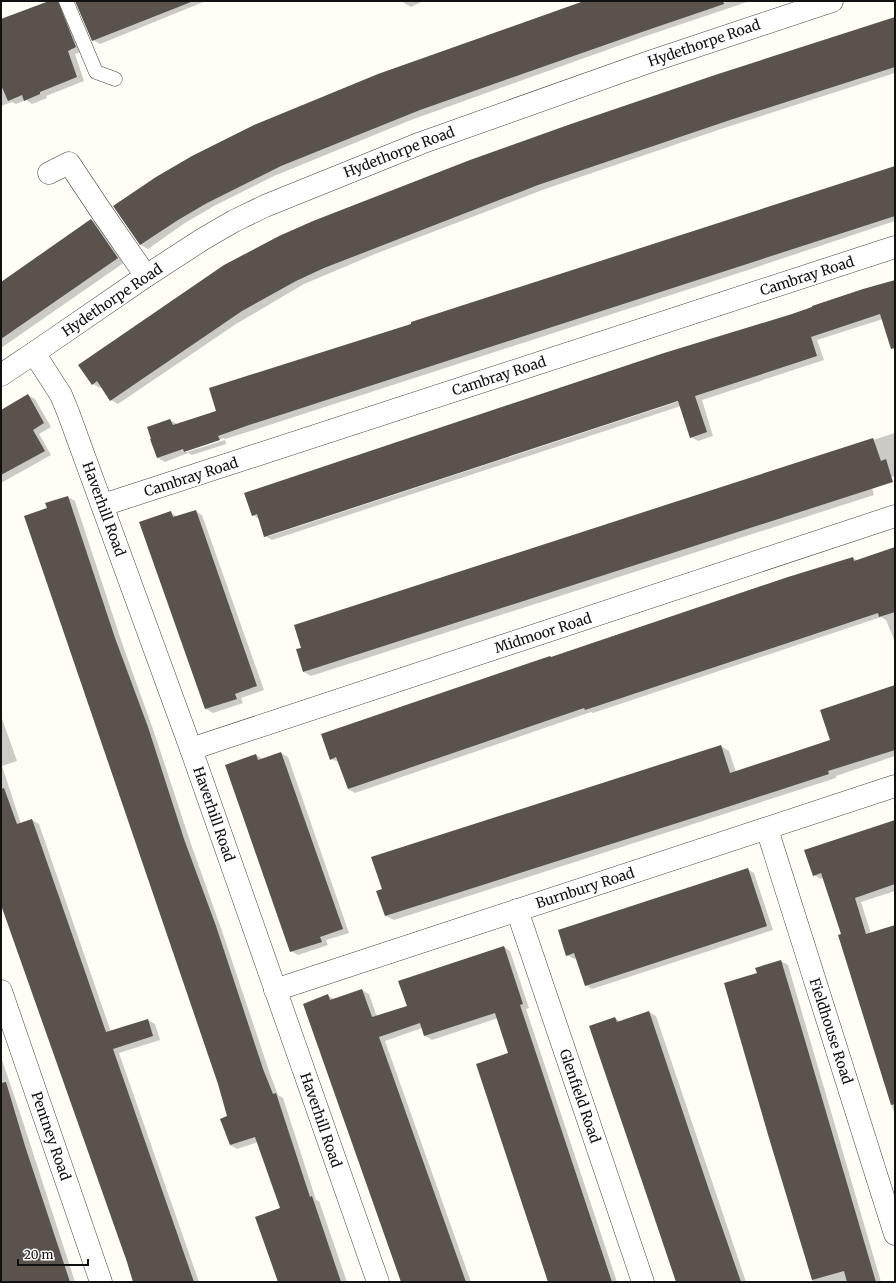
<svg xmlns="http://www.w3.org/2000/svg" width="896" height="1283" viewBox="0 0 896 1283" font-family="Merriweather,serif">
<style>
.shadow{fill:#0003;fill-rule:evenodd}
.building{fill:#5a524d}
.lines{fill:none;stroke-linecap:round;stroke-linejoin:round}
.service-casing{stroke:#444;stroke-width:15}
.minor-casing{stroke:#444;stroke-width:23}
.service{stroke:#fff;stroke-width:14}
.minor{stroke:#fff;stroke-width:22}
.labels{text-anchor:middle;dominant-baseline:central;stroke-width:4;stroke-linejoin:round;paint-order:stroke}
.street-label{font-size:14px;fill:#111;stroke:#fff}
</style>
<rect width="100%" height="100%" fill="#fffdf5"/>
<g class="shadow">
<polygon points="52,1 60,5 83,51 75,54 84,81 46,96 47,98 32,104 26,100 16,104 12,102 1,106 1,19"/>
<polygon points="76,1 206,1 100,44 93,40"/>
<polygon points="403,1 423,1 411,7 404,3"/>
<polygon points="587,1 750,1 646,36 411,120 274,176 214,206 185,223 148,249 141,245 114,206"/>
<polygon points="895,18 895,73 724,128 545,189 375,254 304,284 236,324 118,404 111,400 101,387 100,388 93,384 80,365"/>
<path d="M895,167v54l-150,50 -488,158 -32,10 1,5 -34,11 -4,-2 -23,9 -7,-4 12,-38 7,4 41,-13 195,-87zM224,438l1,2 -38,12h-5z"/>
<polygon points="91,220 98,224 125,262 1,348 1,284"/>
<path d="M895,281v55l-12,-17 -66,21 7,20 -122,40 11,36 -15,5 -7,-4 -10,-31 -409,134 -7,-4 -6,-17 -6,-4 455,-173zM682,398l1,2 -414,136v-2z"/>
<polygon points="28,395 35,399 51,427 39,434 51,455 1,483 1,411"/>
<polygon points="895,433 895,476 871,484 874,495 311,676 304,672 723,487"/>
<polygon points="68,497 75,501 122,643 154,732 191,844 222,931 270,1074 278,1095 283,1098 316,1200 319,1201 347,1282 278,1282 281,1208 258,1142 237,1149 230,1145 229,1117 48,509"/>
<polygon points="195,511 202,515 264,690 241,698 243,703 213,713 206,709 141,523 171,513 178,517"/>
<polygon points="853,558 858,561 895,558 895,642 886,620 881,617 593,713 591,712 355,793 348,789 339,762 331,759 552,658"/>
<polygon points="895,687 895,756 836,776 836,778 394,920 386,916 378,891 721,746 729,751 736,772 831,740"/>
<polygon points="1,716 17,761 2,766 21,824 32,820 39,824 111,1032 148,1020 155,1024 160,1040 119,1053 199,1282 135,1282 1,900"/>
<polygon points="281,753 288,757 349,933 326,940 328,945 298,955 291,951 256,755 263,759"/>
<polygon points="895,822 895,891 861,902 871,934 895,926 895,1116 839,936 843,935 823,878 821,879 814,875"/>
<polygon points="747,869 754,873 773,930 592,989 586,985 577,958 574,959 567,955"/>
<polygon points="504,947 510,951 529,1008 526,1009 617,1282 549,1282 509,1053 498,1018 432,1040 425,1036 422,1028 385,1041 471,1282 403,1282 328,996 335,999 362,990 369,994 377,1017 408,1006"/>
<polygon points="781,961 788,965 881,1282 813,1282 725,984 758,974"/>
<polygon points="649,1012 656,1016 746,1282 678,1282 615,1018 622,1022"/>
<polygon points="1,1057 22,1119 75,1282 11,1282 1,1252"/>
</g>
<g class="building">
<polygon points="49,1 58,1 76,47 68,51 77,77 40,92 40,94 24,101 22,95 8,101 1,85 1,19"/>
<polygon points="75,1 191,1 191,2 92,41"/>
<polygon points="584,1 723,1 724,4 639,33 420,110 281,166 207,203 178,220 140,245 113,206 156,177 192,156 254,125 378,74"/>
<polygon points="895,17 895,67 730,120 538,185 324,268 296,281 242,311 110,401 97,381 92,385 78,365 224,265 279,236 313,221 470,160 568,125 715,75"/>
<polygon points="895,166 895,216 249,425 218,436 220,440 184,452 183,449 157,458 150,439 151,439 147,427 170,419 173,425 216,411 209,388 411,324 411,322"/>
<polygon points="91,219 118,258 1,339 1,282"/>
<polygon points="895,280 895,348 891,349 880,314 811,337 817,356 695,396 707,432 690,438 678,401 264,537 257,514 252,516 244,493 664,353 792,314 812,307 812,306 863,289"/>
<polygon points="28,394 44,423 33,430 45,451 1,475 1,410"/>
<polygon points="873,438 881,461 886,459 893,482 303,672 296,649 301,648 294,625"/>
<polygon points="68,496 115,638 148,727 184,839 216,926 263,1069 273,1094 276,1093 310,1197 312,1196 341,1282 278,1282 255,1217 280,1208 255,1137 230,1145 220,1119 227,1116 218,1084 24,516 47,508 45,503"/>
<polygon points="196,510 257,686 235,694 237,699 205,709 139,522 171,511 173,517"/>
<polygon points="895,547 895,612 879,617 878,613 585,710 584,708 348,789 336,757 330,760 321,734 550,656 551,657 788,577 853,557 854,561"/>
<polygon points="895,685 895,750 828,771 829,774 715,811 385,916 376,891 382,889 371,857 721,745 730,773 830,740 820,710"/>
<polygon points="281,752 343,929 320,937 322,942 290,952 225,765 256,754 258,760"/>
<polygon points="4,788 17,824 32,819 106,1032 148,1019 153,1036 113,1049 194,1282 133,1282 127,1262 1,905 1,789"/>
<polygon points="895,820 895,884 855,898 866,934 895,925 895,1104 891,1105 838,935 841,934 821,873 813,876 804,850"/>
<polygon points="748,868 767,926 585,986 574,953 566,956 558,930"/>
<polygon points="504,946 523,1004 520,1005 612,1282 548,1282 476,1064 508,1053 495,1013 424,1036 420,1023 379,1037 466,1282 401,1282 303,1004 328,994 330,1000 362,989 372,1017 407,1006 398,981"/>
<polygon points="781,960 804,1037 876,1282 847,1282 844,1271 812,1280 769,1138 724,983 757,973 755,968"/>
<polygon points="649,1011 709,1190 741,1282 676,1282 648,1199 589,1026 615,1017 617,1022"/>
<polygon points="6,1082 25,1146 70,1282 1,1282 1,1083"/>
</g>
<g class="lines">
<defs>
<polyline id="service" points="66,1 96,72 115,79"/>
<g id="minor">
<polyline points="49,173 69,163 101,211 146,276"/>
<polyline points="34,353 61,395 68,412 191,749 378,1282"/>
<polyline points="1,375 34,353 146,276 203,239 234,221 265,206 421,143 646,63 832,1"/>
<polyline points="103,505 895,247"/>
<polyline points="191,749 895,516"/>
<polyline points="767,829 895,1234"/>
<polyline points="517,910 643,1282"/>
<polyline points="275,990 895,786"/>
<polyline points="1,991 101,1282"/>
</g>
</defs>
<use href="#service" class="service-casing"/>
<use href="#minor" class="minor-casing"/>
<use href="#service" class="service"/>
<use href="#minor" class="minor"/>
</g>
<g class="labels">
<g class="street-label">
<text transform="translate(704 43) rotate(-19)">Hydethorpe Road</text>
<text transform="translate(399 152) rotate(-21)">Hydethorpe Road</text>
<text transform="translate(807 276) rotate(-18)">Cambray Road</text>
<text transform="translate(112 300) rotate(-34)">Hydethorpe Road</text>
<text transform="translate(499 376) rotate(-18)">Cambray Road</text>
<text transform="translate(191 477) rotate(-18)">Cambray Road</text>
<text transform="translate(104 509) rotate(70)">Haverhill Road</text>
<text transform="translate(543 633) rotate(-18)">Midmoor Road</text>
<text transform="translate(214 814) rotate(71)">Haverhill Road</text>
<text transform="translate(585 888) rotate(-18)">Burnbury Road</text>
<text transform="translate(831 1031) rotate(72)">Fieldhouse Road</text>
<text transform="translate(580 1096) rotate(71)">Glenfield Road</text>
<text transform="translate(321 1120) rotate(71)">Haverhill Road</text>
<text transform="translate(51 1136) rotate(71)">Pentney Road</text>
</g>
</g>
<rect width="896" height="1283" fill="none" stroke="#111111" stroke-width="4"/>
<path d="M18 1259v6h70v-6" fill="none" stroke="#111111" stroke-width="2"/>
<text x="24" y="1259" font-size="12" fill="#111111" stroke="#ffffff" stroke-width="3" paint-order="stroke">20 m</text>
</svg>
